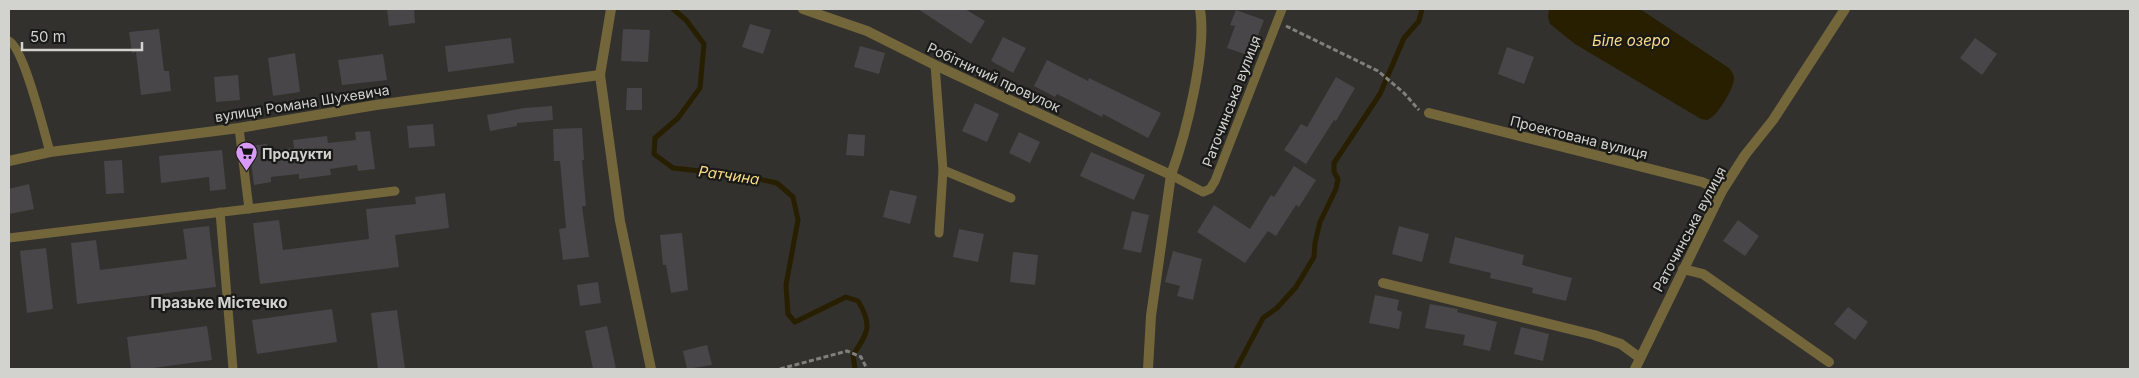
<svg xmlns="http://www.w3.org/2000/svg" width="2139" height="378" viewBox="0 0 2139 378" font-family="Inter,sans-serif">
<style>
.water{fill:#281f01}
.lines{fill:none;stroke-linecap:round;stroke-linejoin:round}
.stream{stroke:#281f01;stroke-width:5}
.building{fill:#484649}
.path{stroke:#80807c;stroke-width:3;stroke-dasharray:5 2.5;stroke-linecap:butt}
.lane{stroke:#74663b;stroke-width:9}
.street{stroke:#74663b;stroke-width:10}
.labels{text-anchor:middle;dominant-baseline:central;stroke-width:4.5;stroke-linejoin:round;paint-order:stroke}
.street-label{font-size:14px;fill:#d2d2cf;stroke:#191917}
.poi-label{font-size:14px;font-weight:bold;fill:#d2d2cf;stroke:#191917;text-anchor:start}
.water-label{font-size:15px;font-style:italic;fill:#fadd88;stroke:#191917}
.neighbourhood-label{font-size:15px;font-weight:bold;fill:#d2d2cf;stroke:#191917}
</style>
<rect width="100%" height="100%" fill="#32312d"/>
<path class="water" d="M1549,9h91l89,59c3,4 5,6 5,11 -1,11 -17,38 -27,41l-6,-1 -126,-75 -25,-20 -2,-7z"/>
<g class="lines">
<g class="stream">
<path d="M673,9l13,11 18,24 -4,44 -22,30 -23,20 -1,16 19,14 72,8 32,7 16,14 5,23 -12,65 2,29 7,8 51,-25 12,4c15,24 10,32 -5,54l2,14"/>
<polyline points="1236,369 1263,318 1277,308 1296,287 1314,257 1315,243 1320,222 1336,189 1338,179 1334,172 1334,163 1380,94 1404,38 1419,21 1422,9"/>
</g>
</g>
<g class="building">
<polygon points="387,9 414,9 415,23 389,26"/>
<polygon points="918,9 965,9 985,21 971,44"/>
<polygon points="1236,10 1264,20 1250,56 1227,48 1235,26 1230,25"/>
<polygon points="750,24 771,30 763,54 742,47"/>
<polygon points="159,29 164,71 169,71 171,91 141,95 136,52 132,53 129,32"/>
<polygon points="623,29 650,30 648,62 621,61"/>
<polygon points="1003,37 1026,48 1013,73 991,61"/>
<polygon points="511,38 514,63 448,72 445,46"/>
<polygon points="1975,38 1997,54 1982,75 1960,58"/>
<polygon points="860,46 885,53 879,74 854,67"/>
<polygon points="1507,47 1534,57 1524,84 1498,74"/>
<polygon points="295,53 300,92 273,96 268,58"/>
<polygon points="383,54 387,80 342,85 338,60"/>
<polygon points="1047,60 1088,81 1089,78 1161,113 1148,138 1103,114 1102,117 1057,94 1055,97 1034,86"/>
<polygon points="238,75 240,100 216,102 214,77"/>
<polygon points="1336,77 1355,88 1336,121 1334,120 1306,164 1284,150 1301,124 1307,127"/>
<polygon points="627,88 642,88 642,110 626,110"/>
<polygon points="975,103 999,114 987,142 962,131"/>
<polygon points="552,106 553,120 517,123 517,126 490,131 487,115 524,108"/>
<polygon points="433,124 435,146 409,148 407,126"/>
<polygon points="582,128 584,160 582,160 586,206 582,206 589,257 563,260 559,229 566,228 560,161 554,161 553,129"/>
<polygon points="370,131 375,169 358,171 357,165 330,169 331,175 299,179 299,174 271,177 271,182 254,185 249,146 267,144 267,151 294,148 293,140 327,136 328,143 356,140 355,132"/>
<polygon points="1019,132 1040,142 1030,163 1009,153"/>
<polygon points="848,134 865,135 864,156 846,155"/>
<polygon points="222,150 226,189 210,191 209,177 161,183 159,156"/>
<polygon points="1091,152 1145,175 1134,200 1080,176"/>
<polygon points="122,160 124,193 106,194 104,161"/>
<polygon points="1294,166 1316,180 1299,207 1296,205 1276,236 1268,231 1245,263 1197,232 1214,205 1250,229 1271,195 1274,197"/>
<polygon points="29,184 34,209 9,214 9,189"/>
<polygon points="890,190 917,196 910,224 883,217"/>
<polygon points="445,193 449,228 395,235 399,267 260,284 253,223 279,220 283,250 369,239 366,209 416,204 415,197"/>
<polygon points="1132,211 1149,215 1141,253 1123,249"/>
<polygon points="1738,220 1759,236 1745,256 1723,241"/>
<polygon points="209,226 216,287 77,304 71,243 96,240 100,270 187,259 183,229"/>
<polygon points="1399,226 1429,234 1422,262 1392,254"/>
<polygon points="959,229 984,234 978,262 953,257"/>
<polygon points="682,233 688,290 671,293 666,265 663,265 660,235"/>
<polygon points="1455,237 1524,255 1522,265 1572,278 1566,301 1532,293 1533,288 1490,278 1491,273 1449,263"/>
<polygon points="46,248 53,309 27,313 20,251"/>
<polygon points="1173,251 1202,259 1193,300 1177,296 1180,286 1165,282"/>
<polygon points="1013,252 1038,255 1035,285 1010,282"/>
<polygon points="598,282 601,303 580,306 577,285"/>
<polygon points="1375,295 1399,300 1397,310 1402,312 1399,329 1369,323"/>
<polygon points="1430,304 1458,309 1457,312 1497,322 1490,351 1463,345 1465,335 1425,328"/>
<polygon points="1848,307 1868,322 1855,340 1834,324"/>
<polygon points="332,309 337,342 257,354 252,320"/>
<polygon points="397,310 405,369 378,369 371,313"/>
<polygon points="207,326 212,360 146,369 131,369 127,337"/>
<polygon points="607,326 616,369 593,369 585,331"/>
<polygon points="1521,327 1549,334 1543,361 1514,354"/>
<polygon points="707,345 712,365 687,369 683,351"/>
</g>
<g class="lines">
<g class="path">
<polyline points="1286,26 1378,71 1404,93 1419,110"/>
<polyline points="780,369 847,351 861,357 867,369"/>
</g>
<g class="lane">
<path d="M9,41c15,7 35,91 41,111"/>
<polyline points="935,65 943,170 1011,198"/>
<polyline points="239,128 249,209"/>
<polyline points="1171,175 1203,192 1210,189 1215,181 1282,9"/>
<polyline points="220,212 233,369"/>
<polyline points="939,233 943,170"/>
<polyline points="9,238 395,191"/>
</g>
<g class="street">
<polyline points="611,9 600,75 620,221 651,369"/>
<polyline points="803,9 867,31 935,65 1171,175"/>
<polyline points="1429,113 1702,182 1722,191"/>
<polyline points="9,161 50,152 239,128 376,105 600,75"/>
<polyline points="1683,269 1703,274 1829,362"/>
<polyline points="1383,283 1594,335 1621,344 1640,358"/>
<path d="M1148,369l3,-53 20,-141c15,-41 36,-124 29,-166"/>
<polyline points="1635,369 1722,191 1745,155 1773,120 1845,9"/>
</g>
</g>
<defs>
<symbol id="supermarket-pin" viewBox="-11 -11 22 30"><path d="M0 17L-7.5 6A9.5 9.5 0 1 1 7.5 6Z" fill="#d99af7" stroke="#191917"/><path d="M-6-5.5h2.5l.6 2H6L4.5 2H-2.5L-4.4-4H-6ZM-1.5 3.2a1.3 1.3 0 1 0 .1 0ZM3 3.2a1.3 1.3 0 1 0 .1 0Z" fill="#111"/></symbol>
</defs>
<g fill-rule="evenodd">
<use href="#supermarket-pin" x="234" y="140" width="25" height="34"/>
</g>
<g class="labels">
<g class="street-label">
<text transform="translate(994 77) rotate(25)">Робітничий провулок</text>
<text transform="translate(1231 101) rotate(-69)">Раточинська вулиця</text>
<text transform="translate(302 103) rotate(-9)">вулиця Романа Шухевича</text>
<text transform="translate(1579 137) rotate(14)">Проектована вулиця</text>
<text transform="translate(1689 229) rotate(-62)">Раточинська вулиця</text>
</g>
<g class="poi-label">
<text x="262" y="153">Продукти</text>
</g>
<g class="water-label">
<text x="1631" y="40">Біле озеро</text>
<text transform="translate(729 175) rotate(8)">Ратчина</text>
</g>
<g class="neighbourhood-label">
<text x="219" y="302">Празьке Містечко</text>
</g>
</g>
<rect width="2139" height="378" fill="none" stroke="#d2d2cf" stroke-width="20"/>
<path d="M22 42v8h120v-8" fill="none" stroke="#d2d2cf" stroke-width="2.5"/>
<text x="30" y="42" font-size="15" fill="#d2d2cf" stroke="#191917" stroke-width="4" paint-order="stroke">50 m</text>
</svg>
